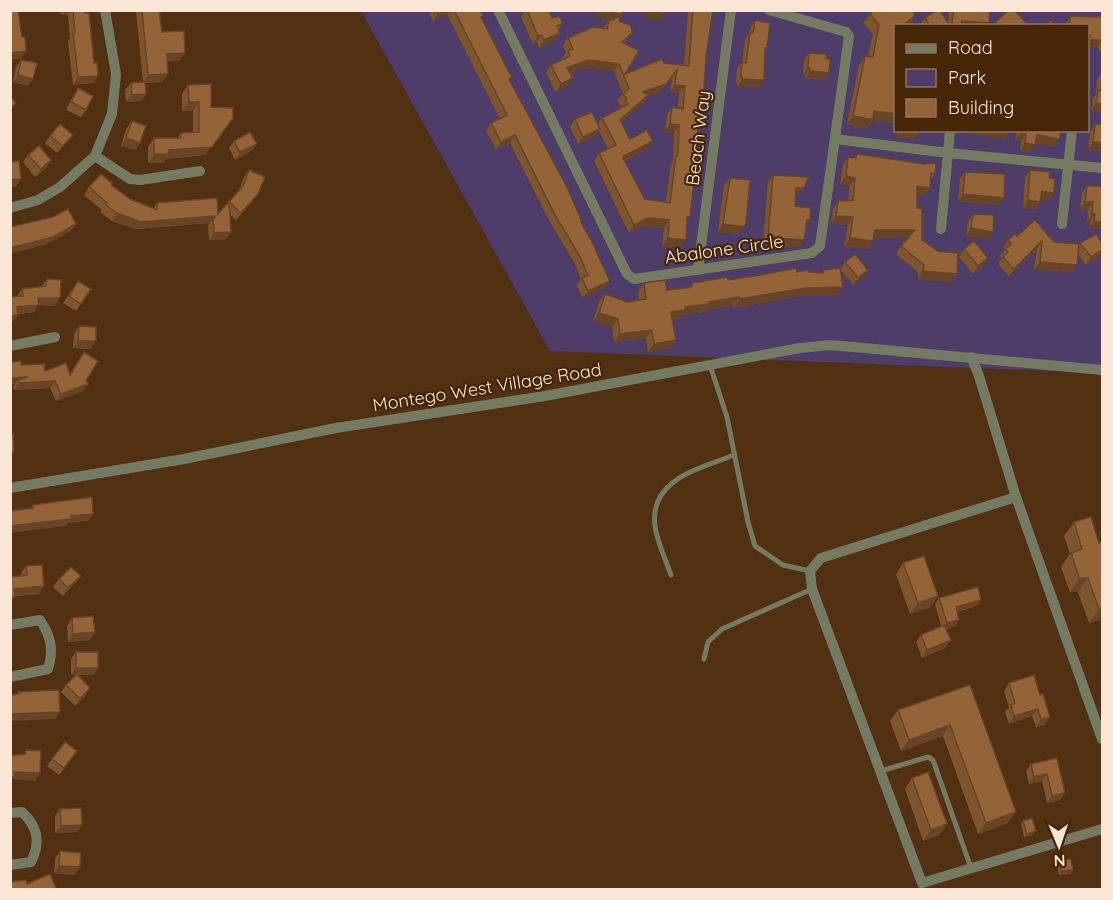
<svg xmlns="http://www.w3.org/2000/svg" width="1113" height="900" viewBox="0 0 1113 900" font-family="Quicksand,sans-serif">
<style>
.green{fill:#4d3d68;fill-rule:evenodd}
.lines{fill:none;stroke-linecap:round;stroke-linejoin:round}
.lane{stroke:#747b62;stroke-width:5}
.street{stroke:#747b62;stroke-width:10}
.wall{fill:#7f5530;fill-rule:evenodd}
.shaded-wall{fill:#684527}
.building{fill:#946338;stroke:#684527;stroke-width:1.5;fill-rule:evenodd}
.labels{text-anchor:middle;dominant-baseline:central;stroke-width:4.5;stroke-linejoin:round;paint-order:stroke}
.street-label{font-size:18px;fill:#fbe6d5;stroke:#462606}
</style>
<rect width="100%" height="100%" fill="#513112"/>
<path class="green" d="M361,11h741v362l-552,-22zM896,26h192v104h-192z"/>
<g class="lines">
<g class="lane">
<polyline points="710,365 727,417 748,522 755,546 783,565 810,571"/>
<path d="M671,575c-5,-15 -14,-33 -16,-49 -6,-47 44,-57 79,-71"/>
<polyline points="704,659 708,642 722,629 812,589"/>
<polyline points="881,771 928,757 933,760 971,868"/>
</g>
<g class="street">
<polyline points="498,10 627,274 634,279 812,253 820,246 849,36 846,32 769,10"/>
<polyline points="835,139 948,153 1102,168"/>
<polyline points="95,156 130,179 140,180 200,171"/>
<polyline points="10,208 38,200 60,187 95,156 112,114 116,74 105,10"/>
<polyline points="1062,224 1072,130"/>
<polyline points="941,229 950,130"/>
<polyline points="698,270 731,10"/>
<polyline points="10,346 55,337"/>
<polyline points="971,357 978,373 1016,497 1102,739"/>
<polyline points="10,488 184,459 336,428 545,396 800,348 831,345 1102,370"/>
<polyline points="1016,497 821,558 810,571 812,589 922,883 1102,829"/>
<path d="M10,625l30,-5c11,16 14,30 8,49l-38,8"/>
<path d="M10,813l12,-1c16,15 19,30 9,50l-21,3"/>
</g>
</g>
<g class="wall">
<polygon points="61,10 85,10 94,63 98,76 93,83 73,85 68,41 70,38 68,15 61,15"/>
<polygon points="125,10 152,10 162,32 180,60 167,61 168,74 162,82 145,83 146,94 141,101 126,102 125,90 131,83 143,82 136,11 126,12"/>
<polygon points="428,10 483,10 481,13 481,18 512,78 510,80 581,223 604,288 583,298 576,285 581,279 574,262 550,222 510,143 496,149 486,131 491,123 500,119 447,14 433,21"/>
<polygon points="525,10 549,10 552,18 563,23 559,29 560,33 555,40 539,48 537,42 533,44 521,17"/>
<path d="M598,10h24l-3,11 13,12 -8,10 1,31 39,-11 20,2 4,-55h25l-7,47 -19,164 -7,26 -18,-1 2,-18 -21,-2 -14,7 -35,-72 5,-8 9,-4 -9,-18 -4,5 -17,8 -8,-17 5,-8 23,5 4,-6 17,-9 2,-3 -4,-5 6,-7 -9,-23 -31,-3 -13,5 3,5 -6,8 -11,6 -10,-19 5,-8 12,-6 -1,-1 4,-5 -3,-8 5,-7 35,-10 6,-8 -13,-4zM672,77l-2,15 9,1 -1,15 -6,-1 -5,8 -2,17 9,1 -1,28 -2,2 -5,39 -21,-3 -20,-38 23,-13 -18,-9 -9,-17 22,-19 5,-7 13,-5z"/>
<polygon points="949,10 990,10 988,26 920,26 925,18 948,23"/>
<polygon points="870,14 914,17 908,25 896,26 894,59 896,59 896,123 872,121 867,128 863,128 847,124 859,65 865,56 868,56 873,34 863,23"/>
<polygon points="1070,16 1102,17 1102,53 1097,47 1088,47 1088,26 1065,26 1066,23"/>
<polygon points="755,20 767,48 765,51 759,87 738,86 736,83 737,69 742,62 745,40 749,34 751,27"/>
<polygon points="809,53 826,59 829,73 824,80 805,78 805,75 803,75 804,60"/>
<polygon points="21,60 28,86 13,82 16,67"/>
<polygon points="1102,71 1102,112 1091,111 1093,98 1096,94 1097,80"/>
<polygon points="211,84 205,155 166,159 163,163 148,163 148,147 154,138 177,138 181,133 193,132 193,111 182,111 182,94 188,85"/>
<polygon points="78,88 86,110 81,117 66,110 73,96"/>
<polygon points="132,121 140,143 135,150 121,146 126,129"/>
<polygon points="1095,124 1102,151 1088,150 1090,132"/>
<polygon points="898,130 921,130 915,139 897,137"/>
<polygon points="1017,130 1060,130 1060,138 1053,147 1035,143 1030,152 1020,151 1021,141 1015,140"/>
<polygon points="73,135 57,153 45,143 50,136"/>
<polygon points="234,141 257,144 251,151 235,160 229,148"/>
<polygon points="857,154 935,174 930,181 924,196 917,195 917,208 922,240 957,274 951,282 918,279 918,272 896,254 908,237 874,238 868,249 844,246 848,225 831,223 833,209 838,201 848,201 850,186 840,184 843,165 848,157 854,158"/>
<polygon points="28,155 46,168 35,177 23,162"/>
<polygon points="249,170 253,201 236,220 230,215 231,232 226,239 209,240 208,226 210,223 136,229 112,221 100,212 102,210 84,195 89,187 111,185 130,199 153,209 157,203 218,214 239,190 244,177"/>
<polygon points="1030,170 1049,200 1041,199 1040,202 1035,209 1023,208 1025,177"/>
<polygon points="965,172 999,205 958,201 960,179"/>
<polygon points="773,175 798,195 796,195 795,206 810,220 806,225 804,240 798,247 769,246 769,244 763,243 768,182"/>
<polygon points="730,178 746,224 738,234 718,232 724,185"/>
<polygon points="1087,185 1102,187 1102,229 1089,228 1090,221 1087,221 1088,210 1080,209 1082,193"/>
<polygon points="973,214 993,232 988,239 966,236 968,221"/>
<polygon points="1017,236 1054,242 1079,244 1080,243 1102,243 1102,253 1101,256 1086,265 1078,254 1072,272 1034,269 1037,249 1009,276 998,264 1002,258 1000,256 1005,250 1003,248 1008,240"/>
<polygon points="964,249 983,266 973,274 959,257"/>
<polygon points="845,262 868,270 863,277 853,285 841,270 843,287 837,295 800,296 733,308 733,305 705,310 704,312 682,315 680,319 672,319 676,340 670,348 648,352 646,338 614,342 612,327 593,321 599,302 605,294 628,302 639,300 638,292 644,283 667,290 689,288 692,283 797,272 809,272 821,273 823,270 841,269"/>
<polygon points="47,279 55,306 38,305 34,312 18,314 13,322 17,296 22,289 42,286"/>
<polygon points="78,281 91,289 76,311 63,303"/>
<polygon points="79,326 91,349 73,348 74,334"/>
<polygon points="84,352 86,381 88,384 83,391 56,401 50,388 14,390 13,387 15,384 21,365 45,371 70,374"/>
<polygon points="1074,522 1099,543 1102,619 1089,623 1078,592 1070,592 1061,567 1070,554 1064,536"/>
<polygon points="903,563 931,607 910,614 896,574"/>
<polygon points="26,566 39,594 15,596 10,603 10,577 21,576 21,573"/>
<polygon points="81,576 75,583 63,596 53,587 59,579"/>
<polygon points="939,598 977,606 957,612 959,620 955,626 946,629 951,640 945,648 922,658 916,642 921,635 941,626 935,604"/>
<polygon points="72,618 95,632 90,640 68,642 67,626"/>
<polygon points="76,652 93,675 77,675 85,696 75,706 61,692 66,685 76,675 71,675 71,659"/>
<polygon points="1009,683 1040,695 1045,725 1036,727 1032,716 1009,724 1005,712 1009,707 1004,691"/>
<polygon points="970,685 1008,823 978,834 943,736 901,751 890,721 898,710"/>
<polygon points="1057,758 1065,793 1060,800 1047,803 1042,781 1029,784 1026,771 1031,764"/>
<polygon points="52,759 72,759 59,775 47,766"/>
<polygon points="912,778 947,824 939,835 923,841 905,789"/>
<polygon points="60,809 82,825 77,832 55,833 55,816"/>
<polygon points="1023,821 1036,831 1033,835 1024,837 1021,824"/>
<polygon points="60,851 75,875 54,873 55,859"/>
<polygon points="1060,860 1073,870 1070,874 1059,875 1057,864"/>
</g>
<g class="shaded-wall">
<polygon points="65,10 71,10 68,15 61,15"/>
<polygon points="444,10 449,10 447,14 433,21 438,14"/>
<polygon points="600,10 606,10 621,15 615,23 596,16"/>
<polygon points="647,10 653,10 664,14 659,21 643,16"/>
<polygon points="914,17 908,25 902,26"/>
<polygon points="962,21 989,23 988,26 951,26 952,23"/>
<polygon points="560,33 555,40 539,48 544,40"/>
<polygon points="542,35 537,42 533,44 538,36"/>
<polygon points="1090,40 1102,40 1097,47 1088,47 1088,43"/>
<polygon points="26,51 21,59 10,60 10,53"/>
<polygon points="185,53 180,60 161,61 167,54"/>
<polygon points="588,60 619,64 614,71 583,68 562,76 567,68"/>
<polygon points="808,67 810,68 805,75 803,75"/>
<polygon points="677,70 661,91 648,96 643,103 615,128 643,92"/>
<polygon points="810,71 829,73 824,80 805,78"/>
<polygon points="168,74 162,82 143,83 148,75"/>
<polygon points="18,75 33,79 28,86 13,82"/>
<polygon points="98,76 93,83 73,85 78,77"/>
<polygon points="573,78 567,86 556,92 561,84"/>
<polygon points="742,79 764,80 759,87 738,86"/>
<polygon points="675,85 685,86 679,93 670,92"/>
<polygon points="146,94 141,101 126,102 132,95"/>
<polygon points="189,102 199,102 193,111 182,111"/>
<polygon points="1096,103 1102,104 1102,112 1091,111"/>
<polygon points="874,111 896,114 896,123 872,121 867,128 863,128 847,124 853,116"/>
<polygon points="233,118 205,155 166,159 163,163 148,163 154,154 169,150"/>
<polygon points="670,124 679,125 674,133 665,132"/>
<polygon points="600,129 595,136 578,144 583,137"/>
<polygon points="901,130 921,130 915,139 897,137"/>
<polygon points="973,130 1005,130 1010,131 1005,139 971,134"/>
<polygon points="1021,133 1026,134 1021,141 1015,140"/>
<polygon points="515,135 510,143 496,149 501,142"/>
<polygon points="1037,135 1060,138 1053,147 1032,143"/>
<polygon points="126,138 140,143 135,150 121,146"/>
<polygon points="653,141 648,148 619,164 624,156"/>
<polygon points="1093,142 1102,143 1102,151 1088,150"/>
<polygon points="1025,143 1035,145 1030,152 1020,151"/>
<polygon points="257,144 251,151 235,160 240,152"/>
<polygon points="51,160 46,168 35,177 41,169"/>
<polygon points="846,176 855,178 850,186 840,184"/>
<polygon points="21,179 16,187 10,187 10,180"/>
<polygon points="917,186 930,188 924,196 911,194"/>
<polygon points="796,188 804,188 798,195 791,195"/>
<polygon points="1042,191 1054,193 1049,200 1037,199"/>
<polygon points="258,194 253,201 236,220 241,213"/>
<polygon points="963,194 1004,198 999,205 958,201"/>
<polygon points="1028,200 1040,202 1035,209 1023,208"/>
<polygon points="1085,202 1093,202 1088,210 1080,209"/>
<polygon points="117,213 216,216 210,223 136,229 112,221"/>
<polygon points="1092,214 1095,214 1090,221 1087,221"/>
<polygon points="836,216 853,217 848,225 831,223"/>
<polygon points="648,218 669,220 664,228 643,226 629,233 634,225"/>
<polygon points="1094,221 1102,222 1102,229 1089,228"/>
<polygon points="76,224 71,231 47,244 10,254 10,248"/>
<polygon points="723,224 744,227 738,234 718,232"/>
<polygon points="971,228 993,232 988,239 966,236"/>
<polygon points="875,230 915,230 909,237 870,238"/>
<polygon points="231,232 226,239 209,240 214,233"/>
<polygon points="768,236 774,236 769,244 763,243"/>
<polygon points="668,238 686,240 680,247 662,246"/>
<polygon points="774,238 804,240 798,247 769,246"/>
<polygon points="850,238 873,241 868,249 844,246"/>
<polygon points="1042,241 1037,249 1009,276 1014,269"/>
<polygon points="1102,250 1102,253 1101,256 1086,265 1091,257"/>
<polygon points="988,258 983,266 973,274 978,266"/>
<polygon points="1040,262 1077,265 1072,272 1034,269"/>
<polygon points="868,270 863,277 853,285 858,278"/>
<polygon points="923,271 957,274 951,282 918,279"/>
<polygon points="610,281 604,288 583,298 588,291"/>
<polygon points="843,287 837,295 800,296 733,308 739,299 806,288"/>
<polygon points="739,297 733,305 705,310 704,312 682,315 680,319 665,320 671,312 685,307"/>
<polygon points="38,298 60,298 55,306 38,305 34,312 12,315 17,307"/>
<polygon points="599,313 618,319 612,327 593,321"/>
<polygon points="18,315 13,322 10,322 10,316"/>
<polygon points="652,330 646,338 614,342 620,334"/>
<polygon points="676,340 670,348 648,352 654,344"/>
<polygon points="78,341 96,341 91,349 73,348"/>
<polygon points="28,377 55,381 50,388 14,390 19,383 18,380 15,384 10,385 10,378"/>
<polygon points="88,384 83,391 56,401 61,394"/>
<polygon points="93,514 88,521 68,523 66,526 10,533 10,526 71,516"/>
<polygon points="81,576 75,583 63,596 68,588"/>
<polygon points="1079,578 1088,578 1078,592 1070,592"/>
<polygon points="44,586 39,594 10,596 14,589"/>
<polygon points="938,596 931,607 910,614 918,603"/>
<polygon points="981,600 977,606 951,613 956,607"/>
<polygon points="1102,608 1102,619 1089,623 1099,609"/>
<polygon points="959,620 955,626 942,630 947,623"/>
<polygon points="95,632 90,640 68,642 73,634"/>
<polygon points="951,640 945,648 922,658 927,650"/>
<polygon points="76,668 98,668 93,675 71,675"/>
<polygon points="90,688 85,696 75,706 80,699"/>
<polygon points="1038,709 1032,716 1009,724 1014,716"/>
<polygon points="60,712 55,719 10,721 10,717 12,714"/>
<polygon points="1050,717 1045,725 1036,727 1041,720"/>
<polygon points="950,725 943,736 901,751 909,740"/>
<polygon points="14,772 40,773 35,781 13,779 10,783 10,777"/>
<polygon points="1047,774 1042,781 1029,784 1034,777"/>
<polygon points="1065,793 1060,800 1047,803 1052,796"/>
<polygon points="1016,812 1008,823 978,834 986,823"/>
<polygon points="947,824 939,835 923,841 931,830"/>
<polygon points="82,825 77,832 55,833 61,826"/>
<polygon points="1036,831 1033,835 1024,837 1027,834"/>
<polygon points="59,866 80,867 75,875 54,873"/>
<polygon points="1073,870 1070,874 1059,875 1061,871"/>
</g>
<g class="building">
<polygon points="10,10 18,10 22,37 25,37 26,51 10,53"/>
<polygon points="73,10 85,10 85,13 89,13 94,63 97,62 98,76 78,77 73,33 75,33"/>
<polygon points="142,10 152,10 152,11 159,11 162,32 184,31 185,53 167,54 168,74 148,75"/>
<polygon points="437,10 444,10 438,14"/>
<polygon points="454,10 480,10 483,16 481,17 512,78 509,79 567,187 582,222 581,222 592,242 610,281 588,291 582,278 588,275 579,255 555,215 515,135 501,142 491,123 507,115"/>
<polygon points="527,10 549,10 552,18 559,16 563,23 557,26 560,33 544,40 542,35 538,36"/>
<polygon points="606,10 622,10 621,15"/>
<polygon points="653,10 665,10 664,14"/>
<path d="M693,10h20l-7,47 -3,48 -3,23h-2l-3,44 -5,45h-3l-1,23 -18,-2 1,-18 -21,-2 -14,7 -35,-72 17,-8 -14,-27 26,-14 -3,-3 2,-2 -4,-5 6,-6 -10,-24 -31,-4 -21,8 6,10 -12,6 -10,-19 19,-9 -2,-5 5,-2 -5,-11 25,-11 14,2 2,-8 12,-5 -2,5 11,4 2,4v4l-10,9 17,9 -14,23 37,-15 2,4 25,3zM677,70l-2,15 10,1 -2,23 -11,-2 -2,17 9,1 -1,31h-2l-6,47 -25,-4 -22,-41 1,-2 29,-15 -6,-11 -17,9 -10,-19 28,-25 -5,-3 23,-8z"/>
<polygon points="875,10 914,10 914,17 902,26 896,26 896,51 894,59 896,59 896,114 874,111 873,119 869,119 853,116 865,56 873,57 879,25 870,14"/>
<polygon points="937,10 940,10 950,26 930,26 925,18"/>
<polygon points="954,10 990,10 989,23 962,21 961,25 952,23"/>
<polygon points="1008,10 1014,10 1029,26 998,26 1000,24 994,24"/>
<polygon points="1070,16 1102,17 1102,40 1090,40 1090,35 1088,35 1088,26 1070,26"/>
<polygon points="755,20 770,23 767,48 765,48 764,80 742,79 741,76 742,62 746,63 750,33 753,33"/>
<polygon points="1052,20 1054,26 1043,26"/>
<polygon points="809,53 827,54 826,59 830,59 830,62 829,73 810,71 810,68 808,67"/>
<polygon points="21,60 37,63 33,79 18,75"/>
<polygon points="1102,73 1102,104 1096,103 1098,90 1101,91"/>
<polygon points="145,82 146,94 132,95 131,83"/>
<polygon points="211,84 211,107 233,108 233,118 212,147 169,150 169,154 154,154 154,138 181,138 181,133 199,132 199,102 189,102 188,85"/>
<polygon points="78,88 93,96 86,110 71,102"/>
<polygon points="10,97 16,103 10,109"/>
<polygon points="592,112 600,129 583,137 575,119"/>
<polygon points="132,121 146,126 140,143 126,138"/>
<polygon points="60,124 73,135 63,146 50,136"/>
<polygon points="1095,124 1102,124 1102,143 1093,142"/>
<polygon points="1021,130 1060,130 1060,138 1058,139 1037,135 1035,145 1025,143 1026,134 1021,133"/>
<polygon points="250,132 257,144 240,152 234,141"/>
<polygon points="39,146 51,160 41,169 28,155"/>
<polygon points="857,154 925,164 936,163 935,174 931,173 930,188 917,186 917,208 922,209 922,240 938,251 958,253 957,274 923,271 924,265 901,246 915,230 875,230 873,241 850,238 853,217 836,216 838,201 853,200 855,178 846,176 848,157 856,158"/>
<polygon points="19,161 21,179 10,180 10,162"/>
<polygon points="249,170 265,177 258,194 241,213 229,202 231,232 214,233 213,219 216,216 141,222 117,213 106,205 107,203 89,187 101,174 112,183 111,185 130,199 157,210 157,203 217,198 218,214 243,186"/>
<polygon points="1030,170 1050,172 1049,178 1055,179 1054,193 1042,191 1040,202 1028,200"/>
<polygon points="965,172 1005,174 1004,198 963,194"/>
<polygon points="773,175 809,177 804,188 796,188 795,206 811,208 810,220 807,220 804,240 774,238 774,236 768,236"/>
<polygon points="730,178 750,180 746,224 744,227 723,224"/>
<polygon points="1087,185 1102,187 1102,222 1094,221 1095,214 1092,214 1093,202 1085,202"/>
<polygon points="68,209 76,224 53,237 10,248 10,227 53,217"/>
<polygon points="973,214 994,215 993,232 971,228"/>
<polygon points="1035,220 1054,242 1079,244 1077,265 1040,262 1042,241 1014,269 1003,257 1008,252 1005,249 1011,244 1008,240 1015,234 1017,236"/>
<polygon points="1096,234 1102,243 1102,250 1091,257 1080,243"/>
<polygon points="974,241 988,258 978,266 964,249"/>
<polygon points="855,254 868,270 858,278 845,262"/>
<polygon points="796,268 797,272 809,270 809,272 823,273 823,270 840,268 843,287 806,288 739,299 739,297 709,302 709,304 685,307 685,310 671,312 676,340 654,344 652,330 620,334 618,319 599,313 605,294 628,302 646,299 644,283 665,280 667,290 692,287 692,283 727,277 728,280 761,275"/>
<polygon points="47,279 61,280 60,298 38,298 39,305 17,307 18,315 10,316 10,297 23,296 22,289 46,286"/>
<polygon points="78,281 91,289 81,304 69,296"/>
<polygon points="79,326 96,327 96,341 78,341"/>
<polygon points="84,352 98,361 86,381 88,384 61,394 55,381 19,383 18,380 28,377 10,378 10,362 21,361 21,365 44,364 45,371 66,363 70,375"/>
<polygon points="10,434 13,434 14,452 10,452"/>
<polygon points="92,497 93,514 71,516 71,519 10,526 11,511 33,508 33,505"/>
<polygon points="1091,517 1099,543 1102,542 1102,608 1099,609 1088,578 1079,578 1071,553 1082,549 1074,522"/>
<polygon points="924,556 938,596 918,603 903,563"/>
<polygon points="42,565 44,586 14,589 15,597 10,597 10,577 27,575 26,566"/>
<polygon points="71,567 81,576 68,588 59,579"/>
<polygon points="978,587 981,600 956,607 959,620 947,623 939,598"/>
<polygon points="93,616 95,632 73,634 72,618"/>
<polygon points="944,625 951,640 927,650 921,635"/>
<rect x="76" y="652" width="22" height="16"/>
<polygon points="77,674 90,688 80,699 66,685"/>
<polygon points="1034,675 1040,695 1043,694 1050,717 1041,720 1038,709 1014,716 1011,705 1015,703 1009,683"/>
<polygon points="970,685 1016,812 986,823 950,725 909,740 898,710"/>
<polygon points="59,690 60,712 12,714 13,717 10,717 10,695 18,694 18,692"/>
<polygon points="65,742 77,751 64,768 52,759"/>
<polygon points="26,750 41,751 40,773 14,772 15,777 10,777 10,756 25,754"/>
<polygon points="1057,758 1065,793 1052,796 1047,774 1034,777 1031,764"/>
<polygon points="928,772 947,824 931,830 912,778"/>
<polygon points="81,808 82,825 61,826 60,809"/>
<polygon points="1032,818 1036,831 1027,834 1023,821"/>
<polygon points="60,851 81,853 80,867 59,866"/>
<polygon points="1071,859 1073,870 1061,871 1060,860"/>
<polygon points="50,874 57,890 10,890 10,882 26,880 27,884"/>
</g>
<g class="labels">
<g class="street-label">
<text transform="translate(698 138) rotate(-83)">Beach Way</text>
<text transform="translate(724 249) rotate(-8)">Abalone Circle</text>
<text transform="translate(487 387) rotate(-9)">Montego West Village Road</text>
</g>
</g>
<rect width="1113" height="900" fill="none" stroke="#fbe6d5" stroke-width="24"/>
<rect x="894" y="24" width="195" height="108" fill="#462606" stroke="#8e7359" stroke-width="1.5"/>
<rect x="906" y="44" width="30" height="9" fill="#747b62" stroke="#8e7359" stroke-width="1.5"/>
<text x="948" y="54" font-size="18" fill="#fbe6d5">Road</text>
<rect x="906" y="69" width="30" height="18" fill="#4d3d68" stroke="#8e7359" stroke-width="1.5"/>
<text x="948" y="84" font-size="18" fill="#fbe6d5">Park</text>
<rect x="906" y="99" width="30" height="18" fill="#946338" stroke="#8e7359" stroke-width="1.5"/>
<text x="948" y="114" font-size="18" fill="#fbe6d5">Building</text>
<g transform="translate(1059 846) rotate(178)" stroke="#462606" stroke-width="4.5" paint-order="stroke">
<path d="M0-4.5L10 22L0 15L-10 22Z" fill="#fbe6d5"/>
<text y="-9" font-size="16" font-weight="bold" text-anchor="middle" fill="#fbe6d5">N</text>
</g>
</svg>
